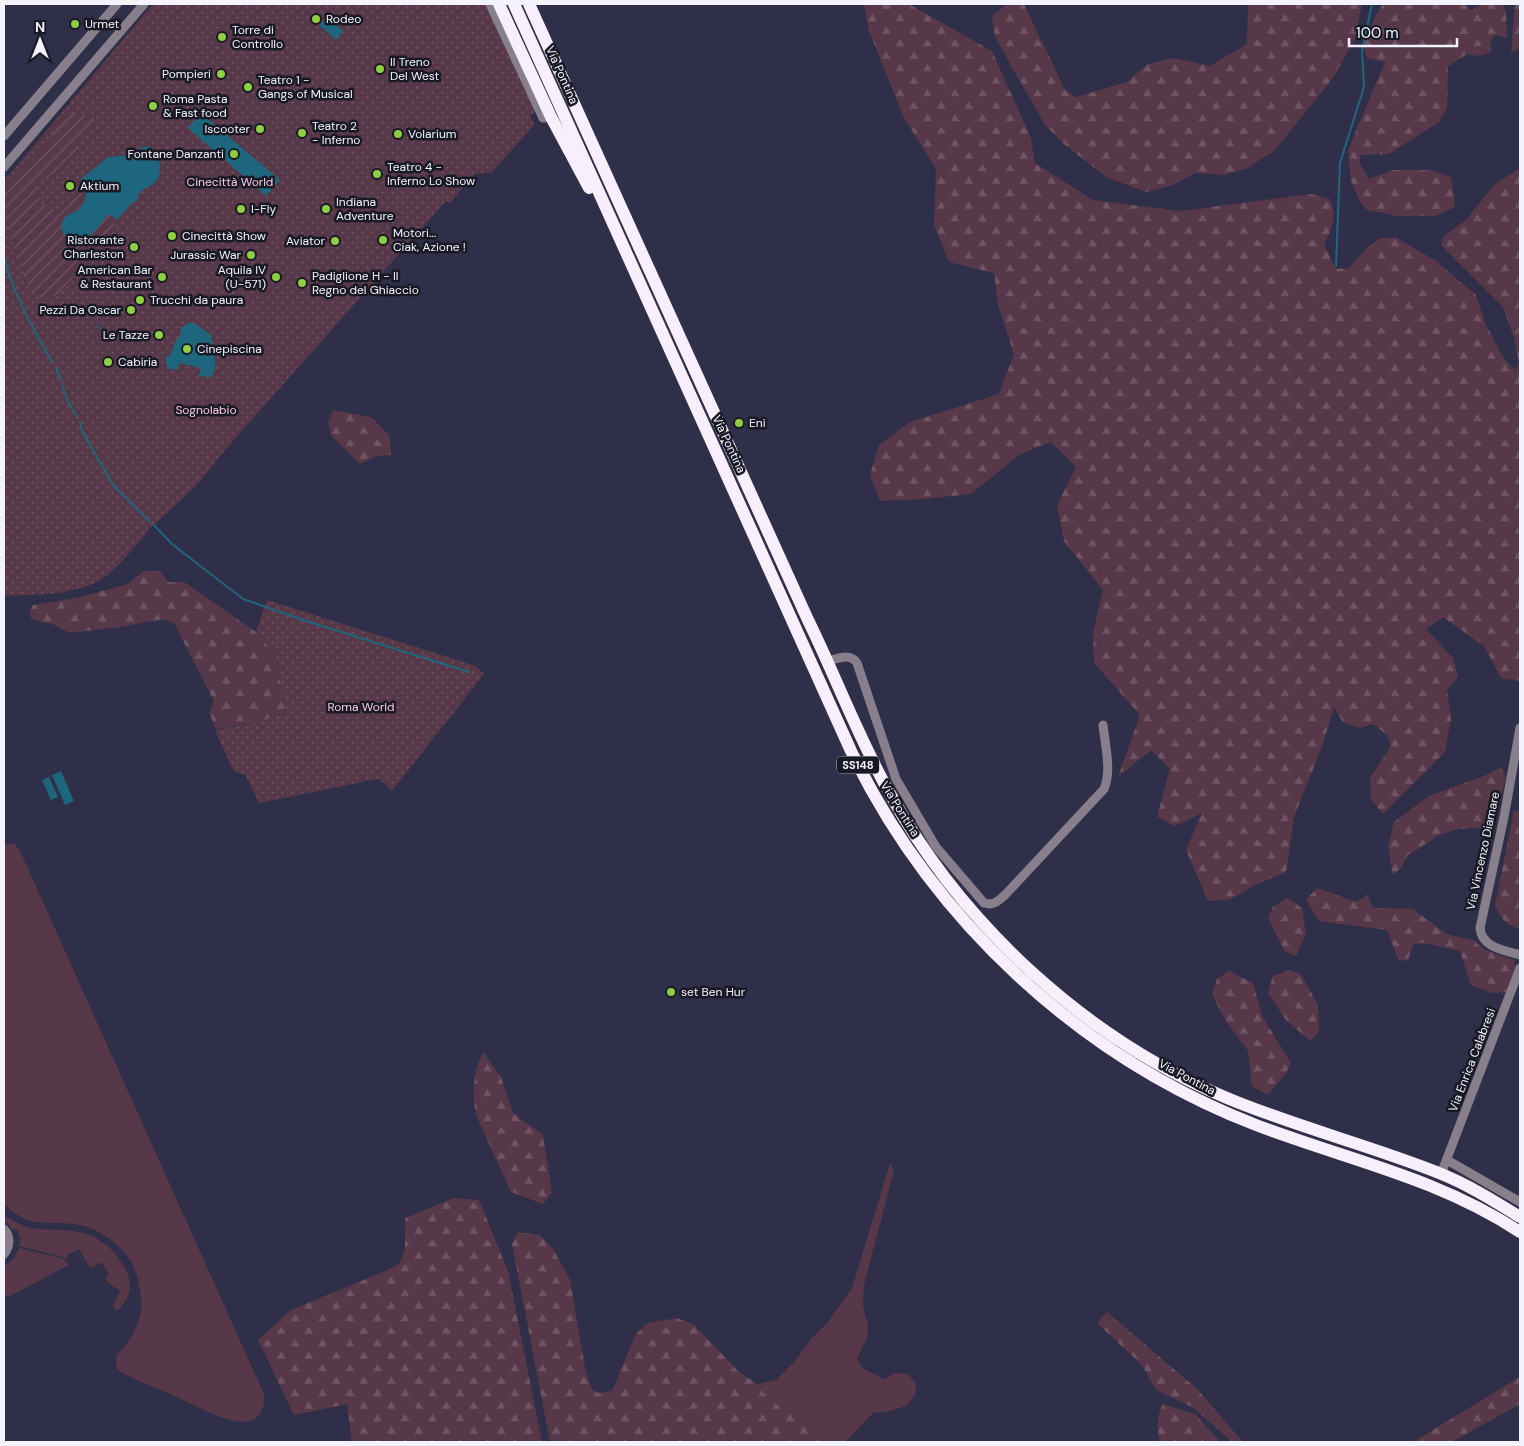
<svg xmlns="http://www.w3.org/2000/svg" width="1524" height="1446" viewBox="0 0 1524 1446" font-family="'DM Sans',sans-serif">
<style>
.grass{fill:#563848}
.forest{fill:url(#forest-firs)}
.park{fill:url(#park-dots)}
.garden{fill:url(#garden-furrows)}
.water{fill:#1e667d}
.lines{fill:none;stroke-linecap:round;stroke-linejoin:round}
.stream{stroke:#1e667d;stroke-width:2}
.minor-tunnel{stroke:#44435c;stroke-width:9;stroke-dasharray:9 4.5;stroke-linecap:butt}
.minor{stroke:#887f8c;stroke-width:9}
.highway{stroke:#f7effb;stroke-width:12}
.poi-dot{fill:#8fcd42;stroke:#191925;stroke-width:2}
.labels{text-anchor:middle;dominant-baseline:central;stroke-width:5;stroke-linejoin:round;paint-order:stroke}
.shield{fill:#191925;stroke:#b2b2bc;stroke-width:1}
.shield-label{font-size:11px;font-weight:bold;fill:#f3f3fd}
.poi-label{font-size:12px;fill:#f3f3fd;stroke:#191925;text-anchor:start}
.street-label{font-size:12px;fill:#f3f3fd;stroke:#191925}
.park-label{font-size:12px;fill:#fbc9e3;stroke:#191925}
</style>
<defs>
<pattern id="forest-firs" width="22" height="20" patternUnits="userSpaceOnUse" patternTransform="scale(1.25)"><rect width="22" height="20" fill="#563848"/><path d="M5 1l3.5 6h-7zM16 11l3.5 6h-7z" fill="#6f5563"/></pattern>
<pattern id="park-dots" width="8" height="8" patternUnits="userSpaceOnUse" patternTransform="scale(1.25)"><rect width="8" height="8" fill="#563848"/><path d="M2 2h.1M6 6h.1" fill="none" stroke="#6f5563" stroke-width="1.8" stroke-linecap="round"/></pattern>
<pattern id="garden-furrows" width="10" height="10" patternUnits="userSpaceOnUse" patternTransform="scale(1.25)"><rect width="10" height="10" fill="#563848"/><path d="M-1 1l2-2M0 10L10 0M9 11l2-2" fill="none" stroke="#6f5563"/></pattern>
</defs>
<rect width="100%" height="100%" fill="#302f4a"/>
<g class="grass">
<path d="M4,844h11l5,7 244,543c2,52 -57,17 -83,5 -19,-9 -38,-16 -57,-25l-7,-5 -1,-13c17,-16 30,-42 24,-66 -2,-9 -4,-20 -9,-29 -12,-18 -35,-35 -57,-37 -33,-3 -44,5 -70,-20z"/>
<polygon points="890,1163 894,1170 864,1285 863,1306 868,1326 867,1338 857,1359 862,1368 884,1379 895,1373 908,1374 916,1384 915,1395 906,1406 890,1411 873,1413 845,1442 824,1442 819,1431 786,1411 767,1397 757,1384 776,1380 796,1360 811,1339 827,1323 852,1288"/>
<path d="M4,1216c9,4 18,11 28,12 10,2 20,1 31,2 29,1 51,15 64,42 6,14 2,27 -9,38l-4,-2 -1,-3 7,-14 -14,-10 -1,-2 4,-4 -7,-13 -12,6 -11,-19 -12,6 1,2 -2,1 -47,-12 1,-7 -3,-10 -5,1 -4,-7 -4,-3z"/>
<polygon points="19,1248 65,1259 69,1265 8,1297 4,1292 4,1267 14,1258"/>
</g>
<g class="forest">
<path d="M864,4h45l83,47 39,87 4,25 58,37 87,11 131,-17 19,5c7,19 2,28 -6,46l12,24 13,-1 17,-19 14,-11h17l39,23 40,34 10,30 18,34 11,11 4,-6 -5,-26 -11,-31 -62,-62 3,-9 22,-16 28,-35 26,-17v513l-19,-3 -17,-32 -41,-29 -17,12 27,29 5,18 -11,14 4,29 -6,33 -62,62 -12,-15 -1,-21 21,-32 -4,-11 -14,-11 -13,4 -17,-6 -9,-15 -11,37 -29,73 -8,55 -33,14 -24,14 -21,1 -22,-51 16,-37 -27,13 -18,-9 13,-48 -19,-19 -33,27 22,-62 -46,-52 -1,-30 10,-43 -39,-49 -7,-36 19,-38 -25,-25 -31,12 -49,40 -47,5 -44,2 -10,-26 9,-30 31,-23 89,-28 15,-40 -16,-50 -4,-31 -45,-11 -15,-37 2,-56 -32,-51 -35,-87z"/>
<polygon points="1007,4 1024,4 1065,90 1076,97 1127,82 1148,64 1174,58 1210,66 1247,44 1248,4 1362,4 1355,38 1333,78 1275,150 1246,169 1223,175 1195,173 1173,185 1146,192 1106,177 1065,145 1045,125 995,37 992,16"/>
<polygon points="1383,4 1466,4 1466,6 1471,10 1482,4 1503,4 1506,12 1507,38 1495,35 1491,40 1491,52 1479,56 1467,54 1448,66 1447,108 1439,122 1389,154 1360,155 1360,164 1369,179 1393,170 1432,170 1451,177 1455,207 1436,216 1399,216 1367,210 1360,202 1351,181 1348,150 1385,62 1367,58 1363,44 1376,15"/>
<polygon points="1515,4 1520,4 1520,48 1511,53"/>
<polygon points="333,410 371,417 390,436 391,455 376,456 360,464 331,435 328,421"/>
<polygon points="143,571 160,571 168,582 184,582 256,632 276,655 286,713 264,720 216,729 209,713 214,701 174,623 163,619 120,627 70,633 55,625 31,619 30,610 33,605 81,597 128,584"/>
<polygon points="1501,767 1506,777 1493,827 1457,829 1440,835 1408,855 1401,868 1393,875 1388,847 1394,822 1429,796 1484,776"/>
<path d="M1514,811h6v117c-12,0 -21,-12 -25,-23z"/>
<polygon points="1317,888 1356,902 1367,895 1373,908 1413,909 1446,934 1473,940 1485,950 1514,960 1516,967 1506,992 1492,993 1471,985 1460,951 1424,943 1413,944 1408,960 1399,961 1387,930 1319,921 1306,900"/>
<polygon points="1287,898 1302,908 1306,933 1296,956 1285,952 1268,918 1273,907"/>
<polygon points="1289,970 1301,974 1318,1005 1319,1032 1310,1041 1286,1020 1268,993 1273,976"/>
<polygon points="1229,971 1253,983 1262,1016 1291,1063 1286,1073 1268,1095 1252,1086 1248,1051 1224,1018 1212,994 1217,979"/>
<path d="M483,1052l18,25 12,36 30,22 9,58 -9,11 -32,-12 -34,-75c-6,-21 -4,-46 6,-65z"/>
<polygon points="454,1198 479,1200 508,1271 542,1442 352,1442 347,1404 294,1415 258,1340 291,1310 383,1272 399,1264 405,1251 405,1218"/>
<polygon points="518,1232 540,1235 553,1249 570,1280 586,1373 592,1389 598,1393 612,1391 636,1334 648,1323 677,1318 694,1325 738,1371 757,1384 767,1397 786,1411 819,1431 824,1442 550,1442 512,1244"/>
<polygon points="1107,1312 1197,1389 1243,1442 1232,1442 1194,1408 1156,1390 1142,1365 1097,1323"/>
<polygon points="1520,1377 1520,1404 1452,1442 1413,1442"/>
<path d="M1163,1404l33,11 24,27h-60c-3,-14 -4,-26 3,-38z"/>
</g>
<g class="park">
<path d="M153,4h334l48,106 -5,7 5,7 -43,48 -17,2 -25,29 -4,-2 -221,249 -28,35 -46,43 -4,-4 2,5 -3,5c-12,13 -24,29 -37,40 -30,23 -70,20 -105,22v-415z"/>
<path d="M267,600l206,65 7,5 4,4 -92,117 -8,-8 -7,-4 -118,24 -14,-29c-7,0 -10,-2 -14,-8l-16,-36 49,-10 22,-7 -10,-58 -20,-23z"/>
</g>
<path class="garden" d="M70,113h6l18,5 -2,9c-12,7 -15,18 -16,30l-39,27c-2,14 5,23 19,26l31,-22c-2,10 -3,20 -14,25l12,27 24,-26 8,6 -4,4 4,3 -58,66c-7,5 -17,8 -24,1 -13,-12 -35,-85 -31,-102 2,-7 21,-27 27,-32 4,-4 9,-5 12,-10 8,-12 14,-28 27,-37z"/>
<g class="water">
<polygon points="327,17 343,31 336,40 319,25"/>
<polygon points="201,113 280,180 266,196 188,128"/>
<path d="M145,146c6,1 9,3 12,9 5,8 4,24 -4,29 -9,6 -13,4 -16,17l-5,2 -15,17 -8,-6c-10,11 -30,43 -45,21 -3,-4 -3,-10 -1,-15 4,-8 13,-6 18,-13 4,-5 5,-13 6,-19l-6,-9 27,-22 22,-2z"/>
<path d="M188,323h6l17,12 2,12h-2l-2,-4 -8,4 -2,4 1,4h10l1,-5h2c2,10 5,18 -2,27l-12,-1 2,-8 -22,-5 -2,7 -7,-1 -4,-4v-7c8,-6 5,-7 9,-15 3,-8 5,-3 6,-15z"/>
<polygon points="61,771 74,801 65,805 52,775"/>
<polygon points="49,777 58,797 51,800 42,780"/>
</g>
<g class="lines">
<g class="stream">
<path d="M4,257c9,37 29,71 48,105"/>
<polyline points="1336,266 1340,163 1364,87 1362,51 1372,4"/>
<polyline points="56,368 61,380"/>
<polyline points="62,385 69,404 77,416"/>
<polyline points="80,422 82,431 113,485 149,521"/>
<polyline points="154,525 172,544 243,599 303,620 469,672"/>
</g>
<polyline class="minor-tunnel" points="98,328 101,326"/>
<g class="minor">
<polyline points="490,4 543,118 551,117"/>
<polyline points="4,136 117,4"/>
<polyline points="4,167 144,4"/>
<path d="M828,661c11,-3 22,-8 29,2l39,116 40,68 48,56c10,3 14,-2 21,-8l99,-106c8,-18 1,-44 -1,-64"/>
<path d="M1520,728l-16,89 -24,111c2,20 24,22 40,27"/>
<polyline points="1447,1160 1520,1202"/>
<polyline points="1441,1174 1520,968"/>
<path d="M4,1229c7,8 6,17 0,25"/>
</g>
<g class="highway">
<polyline points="499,4 551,117 589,188"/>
<path d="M514,4l337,747c82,169 229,306 405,374 91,35 180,52 264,107"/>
<path d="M529,4l279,616c28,57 50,117 81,172 73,133 197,247 338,306 69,29 142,47 212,75 28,11 55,28 81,44"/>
</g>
</g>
<g class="poi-dot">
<circle cx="316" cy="19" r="5"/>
<circle cx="75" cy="24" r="5"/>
<circle cx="222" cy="37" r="5"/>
<circle cx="380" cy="69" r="5"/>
<circle cx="221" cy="74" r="5"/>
<circle cx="248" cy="87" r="5"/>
<circle cx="153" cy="106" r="5"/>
<circle cx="260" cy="129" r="5"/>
<circle cx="302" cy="133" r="5"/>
<circle cx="398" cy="134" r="5"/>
<circle cx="234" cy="154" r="5"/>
<circle cx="377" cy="174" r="5"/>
<circle cx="70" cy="186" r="5"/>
<circle cx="241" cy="209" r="5"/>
<circle cx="326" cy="209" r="5"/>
<circle cx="172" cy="236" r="5"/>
<circle cx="383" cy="240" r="5"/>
<circle cx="335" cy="241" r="5"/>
<circle cx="134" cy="247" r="5"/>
<circle cx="251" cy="255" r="5"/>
<circle cx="162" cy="277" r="5"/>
<circle cx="276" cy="277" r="5"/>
<circle cx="302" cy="283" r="5"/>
<circle cx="140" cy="300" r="5"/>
<circle cx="131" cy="310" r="5"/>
<circle cx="159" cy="335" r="5"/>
<circle cx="187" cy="349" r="5"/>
<circle cx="108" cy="362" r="5"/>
<circle cx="739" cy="423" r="5"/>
<circle cx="671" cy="992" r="5"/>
</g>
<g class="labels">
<rect class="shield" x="837" y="756.5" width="42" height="17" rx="4"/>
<g class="shield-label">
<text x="858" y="765">SS148</text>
</g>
<g class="poi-label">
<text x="326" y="19">Rodeo</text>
<text x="85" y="24">Urmet</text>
<text x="232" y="30">Torre di<tspan x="232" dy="14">Controllo</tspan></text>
<text x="390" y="62">Il Treno<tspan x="390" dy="14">Del West</tspan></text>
<text x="211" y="74" text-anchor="end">Pompieri</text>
<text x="258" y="80">Teatro 1 -<tspan x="258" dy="14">Gangs of Musical</tspan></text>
<text x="163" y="99">Roma Pasta<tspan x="163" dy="14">&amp; Fast food</tspan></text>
<text x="312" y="126">Teatro 2<tspan x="312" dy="14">- Inferno</tspan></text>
<text x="250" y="129" text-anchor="end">Iscooter</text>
<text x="408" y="134">Volarium</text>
<text x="224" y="154" text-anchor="end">Fontane Danzanti</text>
<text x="387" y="167">Teatro 4 -<tspan x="387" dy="14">Inferno Lo Show</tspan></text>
<text x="80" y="186">Aktium</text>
<text x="336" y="202">Indiana<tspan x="336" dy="14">Adventure</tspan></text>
<text x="251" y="209">I-Fly</text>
<text x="393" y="233">Motori...<tspan x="393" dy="14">Ciak, Azione !</tspan></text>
<text x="182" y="236">Cinecittà Show</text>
<text x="124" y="240" text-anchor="end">Ristorante<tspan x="124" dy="14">Charleston</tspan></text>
<text x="325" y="241" text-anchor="end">Aviator</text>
<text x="241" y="255" text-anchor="end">Jurassic War</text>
<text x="152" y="270" text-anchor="end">American Bar<tspan x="152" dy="14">&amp; Restaurant</tspan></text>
<text x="266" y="270" text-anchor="end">Aquila IV<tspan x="266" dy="14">(U-571)</tspan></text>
<text x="312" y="276">Padiglione H - Il<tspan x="312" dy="14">Regno del Ghiaccio</tspan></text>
<text x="150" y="300">Trucchi da paura</text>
<text x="121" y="310" text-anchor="end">Pezzi Da Oscar</text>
<text x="149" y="335" text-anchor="end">Le Tazze</text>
<text x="197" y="349">Cinepiscina</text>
<text x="118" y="362">Cabiria</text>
<text x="749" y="423">Eni</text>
<text x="681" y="992">set Ben Hur</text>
</g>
<g class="street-label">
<text transform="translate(562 75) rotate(66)">Via Pontina</text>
<text transform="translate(729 444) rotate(65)">Via Pontina</text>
<text transform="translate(900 809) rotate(58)">Via Pontina</text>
<text transform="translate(1483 851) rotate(-78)">Via Vincenzo Diamare</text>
<text transform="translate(1472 1060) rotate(-69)">Via Enrica Calabresi</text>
<text transform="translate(1187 1077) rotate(28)">Via Pontina</text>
</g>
<g class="park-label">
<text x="230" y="182">Cinecittà World</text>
<text x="206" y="410">Sognolabio</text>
<text x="361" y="707">Roma World</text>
</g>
</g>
<rect width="1524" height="1446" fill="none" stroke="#f3f3fd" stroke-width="10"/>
<g transform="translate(40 40)" stroke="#191925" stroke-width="4" paint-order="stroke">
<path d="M0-4L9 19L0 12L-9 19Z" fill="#f3f3fd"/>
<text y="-8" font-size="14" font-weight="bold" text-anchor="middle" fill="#f3f3fd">N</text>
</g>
<path d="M1349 38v8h108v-8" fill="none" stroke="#f3f3fd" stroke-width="2.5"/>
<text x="1356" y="38" font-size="15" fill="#f3f3fd" stroke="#191925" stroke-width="4" paint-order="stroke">100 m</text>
</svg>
